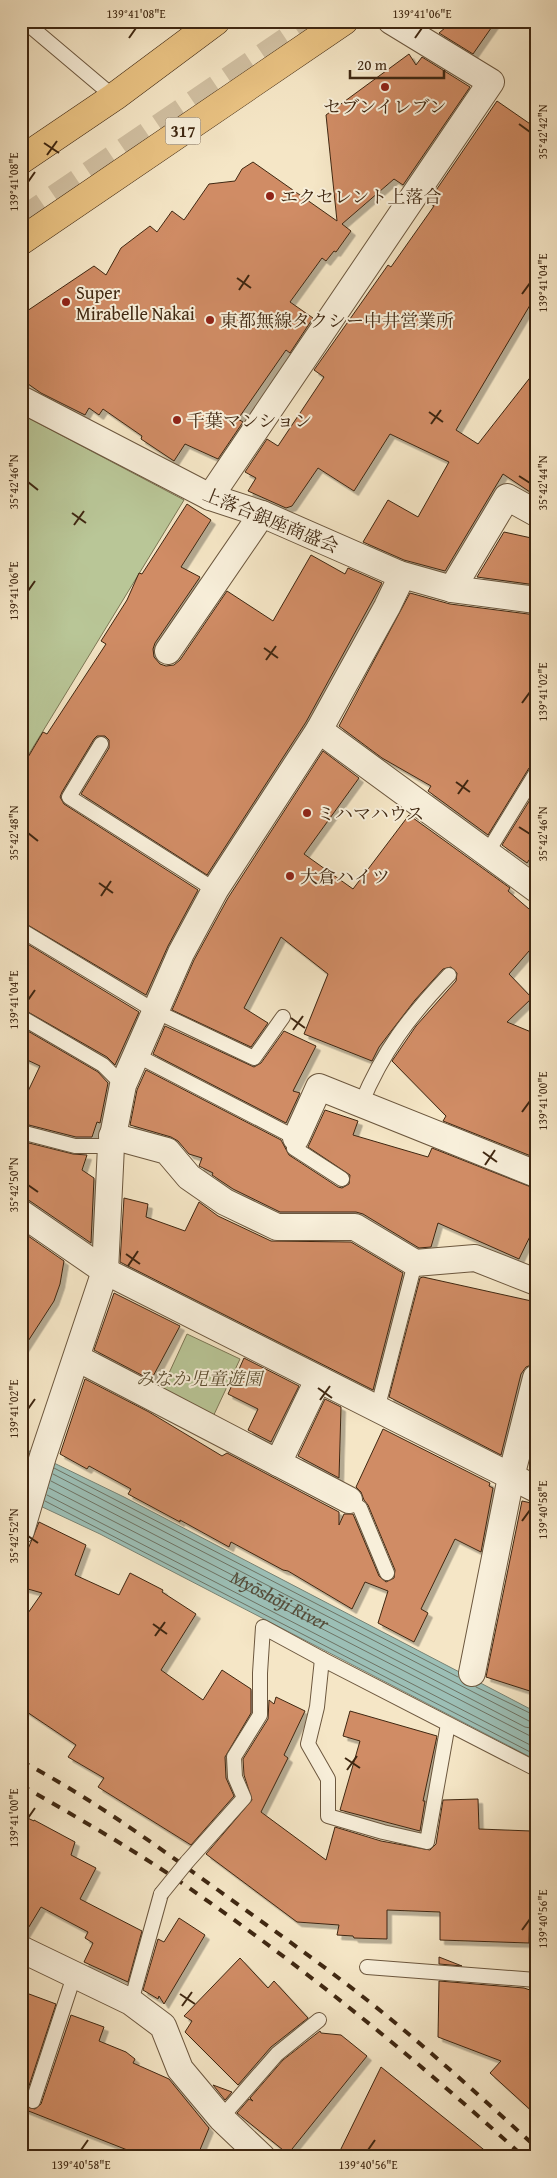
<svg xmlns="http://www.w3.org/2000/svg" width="557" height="2178" viewBox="0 0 557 2178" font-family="'Gentium Book Plus','Noto Serif JP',serif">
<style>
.green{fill:#b9c697;stroke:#7c7654}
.water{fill:#9cbfb6;stroke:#778274}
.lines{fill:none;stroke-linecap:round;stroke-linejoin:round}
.shore{stroke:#6e7364;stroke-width:1}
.building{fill:#d08c65;stroke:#3f2711;filter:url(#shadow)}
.motorway-tunnel{stroke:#d1c0a2;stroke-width:28;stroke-dasharray:28 14;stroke-linecap:butt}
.service-casing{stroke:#6c573e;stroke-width:16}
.minor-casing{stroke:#6c573e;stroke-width:28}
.primary-casing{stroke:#3f2711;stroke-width:29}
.service{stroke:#f8efda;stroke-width:14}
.minor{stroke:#f8efda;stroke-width:26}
.primary{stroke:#eac383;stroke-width:28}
.rail{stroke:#3f2711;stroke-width:4;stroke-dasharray:9 9;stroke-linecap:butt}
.service-bridge-casing{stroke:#6c573e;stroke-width:16;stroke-linecap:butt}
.service-bridge{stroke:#f8efda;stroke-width:14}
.ticks{fill:none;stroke:#3f2711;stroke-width:2}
.poi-dot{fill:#8f2418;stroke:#f8efda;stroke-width:2}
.labels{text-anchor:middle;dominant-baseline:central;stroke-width:4;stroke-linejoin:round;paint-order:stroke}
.shield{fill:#f8efda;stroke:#76634d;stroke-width:1}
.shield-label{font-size:16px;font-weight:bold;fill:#3f2711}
.poi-label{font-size:18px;fill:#3f2711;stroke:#f8efda;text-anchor:start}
.street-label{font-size:18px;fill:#3f2711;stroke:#f8efda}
.park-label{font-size:18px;font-style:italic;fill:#5e4f32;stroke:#f8efda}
.water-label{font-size:19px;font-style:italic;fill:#564d3a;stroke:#f8efda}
.neatline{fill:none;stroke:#3f2711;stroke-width:2}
.ticks-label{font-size:12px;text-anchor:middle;fill:#3f2711}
</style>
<defs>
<filter id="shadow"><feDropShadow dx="4.5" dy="4.5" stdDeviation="0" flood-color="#0004"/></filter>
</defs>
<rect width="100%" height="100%" fill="#f5e6c6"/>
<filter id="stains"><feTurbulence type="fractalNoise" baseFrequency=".004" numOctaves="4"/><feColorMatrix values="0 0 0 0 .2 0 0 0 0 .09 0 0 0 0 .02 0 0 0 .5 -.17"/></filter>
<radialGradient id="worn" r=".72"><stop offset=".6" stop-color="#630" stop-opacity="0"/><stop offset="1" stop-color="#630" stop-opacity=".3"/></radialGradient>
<g class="green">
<polygon points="21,414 184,500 21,767"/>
<polygon points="187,1334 240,1359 211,1421 158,1397"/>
</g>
<polygon class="water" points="21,1447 124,1497 536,1712 536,1760 100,1534 21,1497"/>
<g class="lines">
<g class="shore">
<polyline points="54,1468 458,1677"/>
<polyline points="53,1474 529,1721 536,1722"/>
<path id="s1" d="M51,1481l474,246 11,2"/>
<polyline points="49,1488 536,1739"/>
<polyline points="47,1495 536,1748"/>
<polyline points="45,1501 536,1755"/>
<polyline points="476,1687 536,1716"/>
</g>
</g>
<g class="building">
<polygon points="453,21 496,21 473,54 439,33"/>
<polygon points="409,54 416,65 422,57 470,87 403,185 394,179 342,224 351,231 336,252 334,251 326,261 322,258 290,302 313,318 290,353 286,350 238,419 243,422 218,459 185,444 174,461 141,439 142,436 103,409 99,415 89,408 85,415 41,393 21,379 21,315 94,266 106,275 121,248 150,226 157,232 172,211 184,220 209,184 235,181 242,169 253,162 337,221 326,115"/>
<polygon points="497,101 536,128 536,295 456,430 478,444 536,370 536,496 503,474 445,571 404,560 363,542 388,500 418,517 449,462 390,434 354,491 318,468 292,506 286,508 248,491 256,478 245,472 267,439 278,446 324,377 314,370 388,265 391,267 434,206 428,202"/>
<polygon points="187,504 211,520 181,567 200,577 155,643 153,649 154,657 160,664 166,666 174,665 180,660 227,591 273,621 311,555 345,574 348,568 382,583 306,722 207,875 81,794 109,748 109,740 105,736 97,736 94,739 62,792 60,797 64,804 198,890 168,946 146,995 21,921 21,769 43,732 47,734 106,644 101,641 127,600 139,573 142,574"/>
<polygon points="504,532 536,539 536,585 477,577"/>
<polygon points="410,593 450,604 536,615 536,764 529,768 488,835 428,791 431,786 382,758 339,726"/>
<polygon points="323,751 359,778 304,854 353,889 409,815 510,888 508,891 536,915 536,943 509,974 532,998 507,1022 536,1034 536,1158 443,1121 446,1116 392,1061 416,1026 456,981 457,973 451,967 443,969 415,1000 379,1047 372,1061 304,1034 328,974 281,937 244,1008 268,1023 251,1047 172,1010 194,960 228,898"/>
<polygon points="536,790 536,850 527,863 502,845"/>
<polygon points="21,940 139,1012 115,1065 107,1057 21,1008"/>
<polygon points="165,1026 254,1067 261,1063 284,1031 316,1046 293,1091 300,1093 286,1123 153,1054"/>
<polygon points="21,1027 98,1072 108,1083 100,1123 97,1122 92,1137 76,1137 21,1123 21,1106 40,1066 21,1057"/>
<polygon points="146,1070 281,1140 289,1155 338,1187 342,1188 349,1184 350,1175 308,1147 325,1110 358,1121 353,1135 428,1157 432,1148 536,1189 536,1224 519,1259 438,1223 431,1247 419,1248 363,1214 356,1212 280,1212 233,1189 212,1175 213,1173 199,1166 202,1158 189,1154 178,1141 171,1137 130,1125 137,1090"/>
<polygon points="21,1141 73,1154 87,1155 82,1170 94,1178 91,1243 30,1201 21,1198"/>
<polygon points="124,1198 148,1204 146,1217 185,1231 199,1202 218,1216 271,1241 351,1242 403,1273 373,1390 120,1262"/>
<polygon points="21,1231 64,1261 60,1284 54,1301 21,1352"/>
<polygon points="423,1277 536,1302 536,1363 526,1367 521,1374 501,1455 389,1397 420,1278"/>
<polygon points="114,1293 180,1326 151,1380 94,1350"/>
<polygon points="244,1358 299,1386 271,1442 248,1430 258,1409 228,1394"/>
<polygon points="85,1379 149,1412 222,1456 227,1453 339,1512 339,1525 344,1514 353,1514 379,1576 386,1582 394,1578 395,1570 368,1505 364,1500 361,1492 356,1487 383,1429 490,1483 489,1486 493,1488 481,1552 455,1539 421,1609 428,1613 414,1642 378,1623 388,1591 365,1582 352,1609 288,1571 283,1570 231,1542 229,1547 180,1520 180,1522 128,1494 131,1489 89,1466 87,1469 60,1454"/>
<polygon points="325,1399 341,1407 339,1478 298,1456"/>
<polygon points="522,1501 536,1504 536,1693 486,1677"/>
<polygon points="39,1522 86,1545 75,1575 119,1595 130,1573 163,1590 162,1592 196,1614 161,1670 203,1700 222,1670 251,1689 251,1713 225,1757 226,1778 234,1796 191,1845 98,1787 104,1778 68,1757 76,1745 21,1708 21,1623 42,1593 21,1587 21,1579 28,1549"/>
<polygon points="276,1697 305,1711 284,1755 288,1758 261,1812 326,1860 335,1827 381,1841 430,1850 436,1844 443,1800 478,1799 479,1829 531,1831 530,1858 536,1859 536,1890 530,1890 529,1943 440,1940 440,1912 387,1910 387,1939 354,1938 353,1936 337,1935 339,1925 297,1922 206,1854 252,1800 244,1775 243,1759 268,1719 269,1700 274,1704"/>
<polygon points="350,1711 437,1736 423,1801 425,1801 420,1831 340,1810 360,1741 343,1736"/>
<polygon points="21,1815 34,1821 34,1820 75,1842 71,1855 96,1868 80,1899 142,1931 128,1982 84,1962 93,1943 85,1938 88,1932 41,1907 24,1935 21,1934"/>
<polygon points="179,1918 205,1935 164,2004 159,1996 158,1999 143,1990 158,1939 164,1942"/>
<polygon points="439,1957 462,1966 439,1964"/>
<polygon points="240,1958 268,1988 274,1981 308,2018 271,2047 238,2085 185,2032 192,2021 184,2016"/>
<polygon points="439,1981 524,1988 536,1992 536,2115 490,2073 501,2061 438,2037"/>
<polygon points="21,1991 56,2004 25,2098 27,2107 35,2109 41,2104 71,2015 104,2027 99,2041 126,2052 135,2059 133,2063 169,2079 209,2128 197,2157 145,2157 21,2108"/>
<polygon points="320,2031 321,2033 341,2035 367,2056 288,2154 237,2113 249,2099 253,2101 250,2098 283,2060"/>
<polygon points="381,2067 493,2157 337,2157"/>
<polygon points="213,2085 232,2092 225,2100"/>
</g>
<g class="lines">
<polyline class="motorway-tunnel" points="21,222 317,21"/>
<defs>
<g id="service">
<polyline points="24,21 114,97"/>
<polyline points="101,744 69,797 215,890"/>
<polyline points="487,853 536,773"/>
<polyline points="21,930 155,1011 254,1058 283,1017"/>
<polyline points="21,1017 103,1065 123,1085"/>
<polyline points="136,1055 296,1138 294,1148 342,1179"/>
<path d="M361,1104c22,-53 48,-87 88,-129"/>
<polyline points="21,1132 75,1146 111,1146"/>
<polyline points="377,1410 415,1263"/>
<polyline points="349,1500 360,1508 387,1573"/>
<polyline points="448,1724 427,1842 383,1832 328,1816 328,1779 308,1744 317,1707 322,1659 536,1769"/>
<polyline points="187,1862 244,1798 235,1777 234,1757 260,1715 260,1673 263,1627 322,1659"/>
<polyline points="367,1967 536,1980"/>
<polyline points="131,2002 161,1894"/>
<polyline points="33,2101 74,1976"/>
<polyline points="221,2118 277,2054 319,2020"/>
</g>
<g id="minor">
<polyline points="21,399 210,497 262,514 399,574 452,589 536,600"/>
<polyline points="210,497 491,82 391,21"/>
<polyline points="452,589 507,497 536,513"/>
<polyline points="168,651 262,514"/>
<polyline points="319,730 536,889"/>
<polyline points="112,1136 167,1151 189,1177 225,1202 277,1227 355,1227 415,1263 475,1258 536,1282"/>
<polyline points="296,1138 319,1087 536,1174"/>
<polyline points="21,1213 105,1271 536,1489"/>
<polyline points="77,1358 349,1500"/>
<polyline points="278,1463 318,1380"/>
<polyline points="21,1531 43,1456 105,1271 111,1146 123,1085 181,953 215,890 319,730 387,607 399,582 399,574"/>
<polyline points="472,1673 511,1477 536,1378"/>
<polyline points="21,1949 131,2002 163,2026 180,2069 221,2118 262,2157"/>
</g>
<g id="primary">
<polyline points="21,160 114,97 216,21"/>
<polyline points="21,241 344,21"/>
</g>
</defs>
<use href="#service" class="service-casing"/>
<use href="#minor" class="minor-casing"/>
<use href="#primary" class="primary-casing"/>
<use href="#service" class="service"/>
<use href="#minor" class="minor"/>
<use href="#primary" class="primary"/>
<g class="rail">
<path d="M21,1761c69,36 133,83 197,129 55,40 111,79 164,122 53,43 103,89 154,135"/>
<path d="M21,1785c53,31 107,61 158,96 122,84 236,177 345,276"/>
</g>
<defs>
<polyline id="service-bridge" points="161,1894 187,1862"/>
</defs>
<use href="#service-bridge" class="service-bridge-casing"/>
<use href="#service-bridge" class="service-bridge"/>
</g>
<path class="ticks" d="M129,38l7,-10M415,38l7,-10M519,124l11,8M44,143l15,10M47,155l10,-14M28,182l7,-10M237,278l14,10M239,290l10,-15M522,294l8,-11M429,412l14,10M431,424l10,-14M519,476l11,7M28,482l10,8M72,513l14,10M74,525l10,-14M28,591l7,-10M264,648l14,10M266,660l10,-14M522,703l8,-11M456,782l14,10M458,794l10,-14M519,827l11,7M28,833l10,8M99,883l14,10M101,896l10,-15M28,1000l7,-10M291,1018l14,10M293,1030l10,-14M522,1112l8,-11M483,1152l14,10M485,1165l10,-15M28,1185l10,7M126,1254l14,10M128,1266l10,-15M318,1388l14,10M320,1400l10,-14M28,1409l7,-10M522,1521l8,-11M28,1536l10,7M153,1624l14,10M155,1636l10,-14M345,1758l15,10M347,1770l10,-14M28,1818l7,-10M522,1930l8,-11M180,1994l15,10M182,2006l10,-14M81,2150l7,-10M368,2150l7,-10"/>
<g class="poi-dot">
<circle cx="385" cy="87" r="5"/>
<circle cx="270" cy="196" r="5"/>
<circle cx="66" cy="302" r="5"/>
<circle cx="210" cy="320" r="5"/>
<circle cx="177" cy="420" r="5"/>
<circle cx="307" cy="813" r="5"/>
<circle cx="290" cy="876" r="5"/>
</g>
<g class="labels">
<rect class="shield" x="165.5" y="117.5" width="35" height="27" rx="4"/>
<g class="shield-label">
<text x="183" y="131">317</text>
</g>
<g class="poi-label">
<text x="385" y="106" text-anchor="middle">セブンイレブン</text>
<text x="280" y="196">エクセレント上落合</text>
<text x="76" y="292">Super<tspan x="76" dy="21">Mirabelle Nakai</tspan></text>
<text x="220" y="320">東都無線タクシー中井営業所</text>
<text x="187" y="420">千葉マンション</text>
<text x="317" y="813">ミハマハウス</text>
<text x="300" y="876">大倉ハイツ</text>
</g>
<g class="street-label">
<text transform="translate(271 520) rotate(22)">上落合銀座商盛会</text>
</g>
<g class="park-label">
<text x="199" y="1378">みなか児童遊園</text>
</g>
<g class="water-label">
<text stroke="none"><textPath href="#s1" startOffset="258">Myōshōji River</textPath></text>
</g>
</g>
<rect width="557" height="2178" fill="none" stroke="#f5e6c6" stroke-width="55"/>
<path d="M350 70v8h94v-8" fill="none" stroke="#3f2711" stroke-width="2.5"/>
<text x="357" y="70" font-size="15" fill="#3f2711" stroke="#f8efda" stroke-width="4" paint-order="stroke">20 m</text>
<rect x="28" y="28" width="502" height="2122" class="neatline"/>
<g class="ticks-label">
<text x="136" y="18">139°41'08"E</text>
<text x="422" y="18">139°41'06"E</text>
<text transform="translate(543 132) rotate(-90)" y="4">35°42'42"N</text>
<text transform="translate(14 182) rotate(-90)" y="4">139°41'08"E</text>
<text transform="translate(543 283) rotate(-90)" y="4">139°41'04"E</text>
<text transform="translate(14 482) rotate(-90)" y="4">35°42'46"N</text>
<text transform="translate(543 483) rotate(-90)" y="4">35°42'44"N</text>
<text transform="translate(14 591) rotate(-90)" y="4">139°41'06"E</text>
<text transform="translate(543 692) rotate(-90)" y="4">139°41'02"E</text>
<text transform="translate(14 833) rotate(-90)" y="4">35°42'48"N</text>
<text transform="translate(543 834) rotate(-90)" y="4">35°42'46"N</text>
<text transform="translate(14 1000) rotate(-90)" y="4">139°41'04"E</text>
<text transform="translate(543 1101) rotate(-90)" y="4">139°41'00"E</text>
<text transform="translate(14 1185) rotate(-90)" y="4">35°42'50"N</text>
<text transform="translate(14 1409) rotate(-90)" y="4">139°41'02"E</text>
<text transform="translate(543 1510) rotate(-90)" y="4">139°40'58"E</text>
<text transform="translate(14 1536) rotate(-90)" y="4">35°42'52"N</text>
<text transform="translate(14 1818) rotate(-90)" y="4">139°41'00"E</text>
<text transform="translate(543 1919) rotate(-90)" y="4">139°40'56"E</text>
<text x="81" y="2169">139°40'58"E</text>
<text x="368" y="2169">139°40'56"E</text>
</g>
<rect width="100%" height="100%" filter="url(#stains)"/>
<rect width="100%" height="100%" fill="url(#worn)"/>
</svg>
